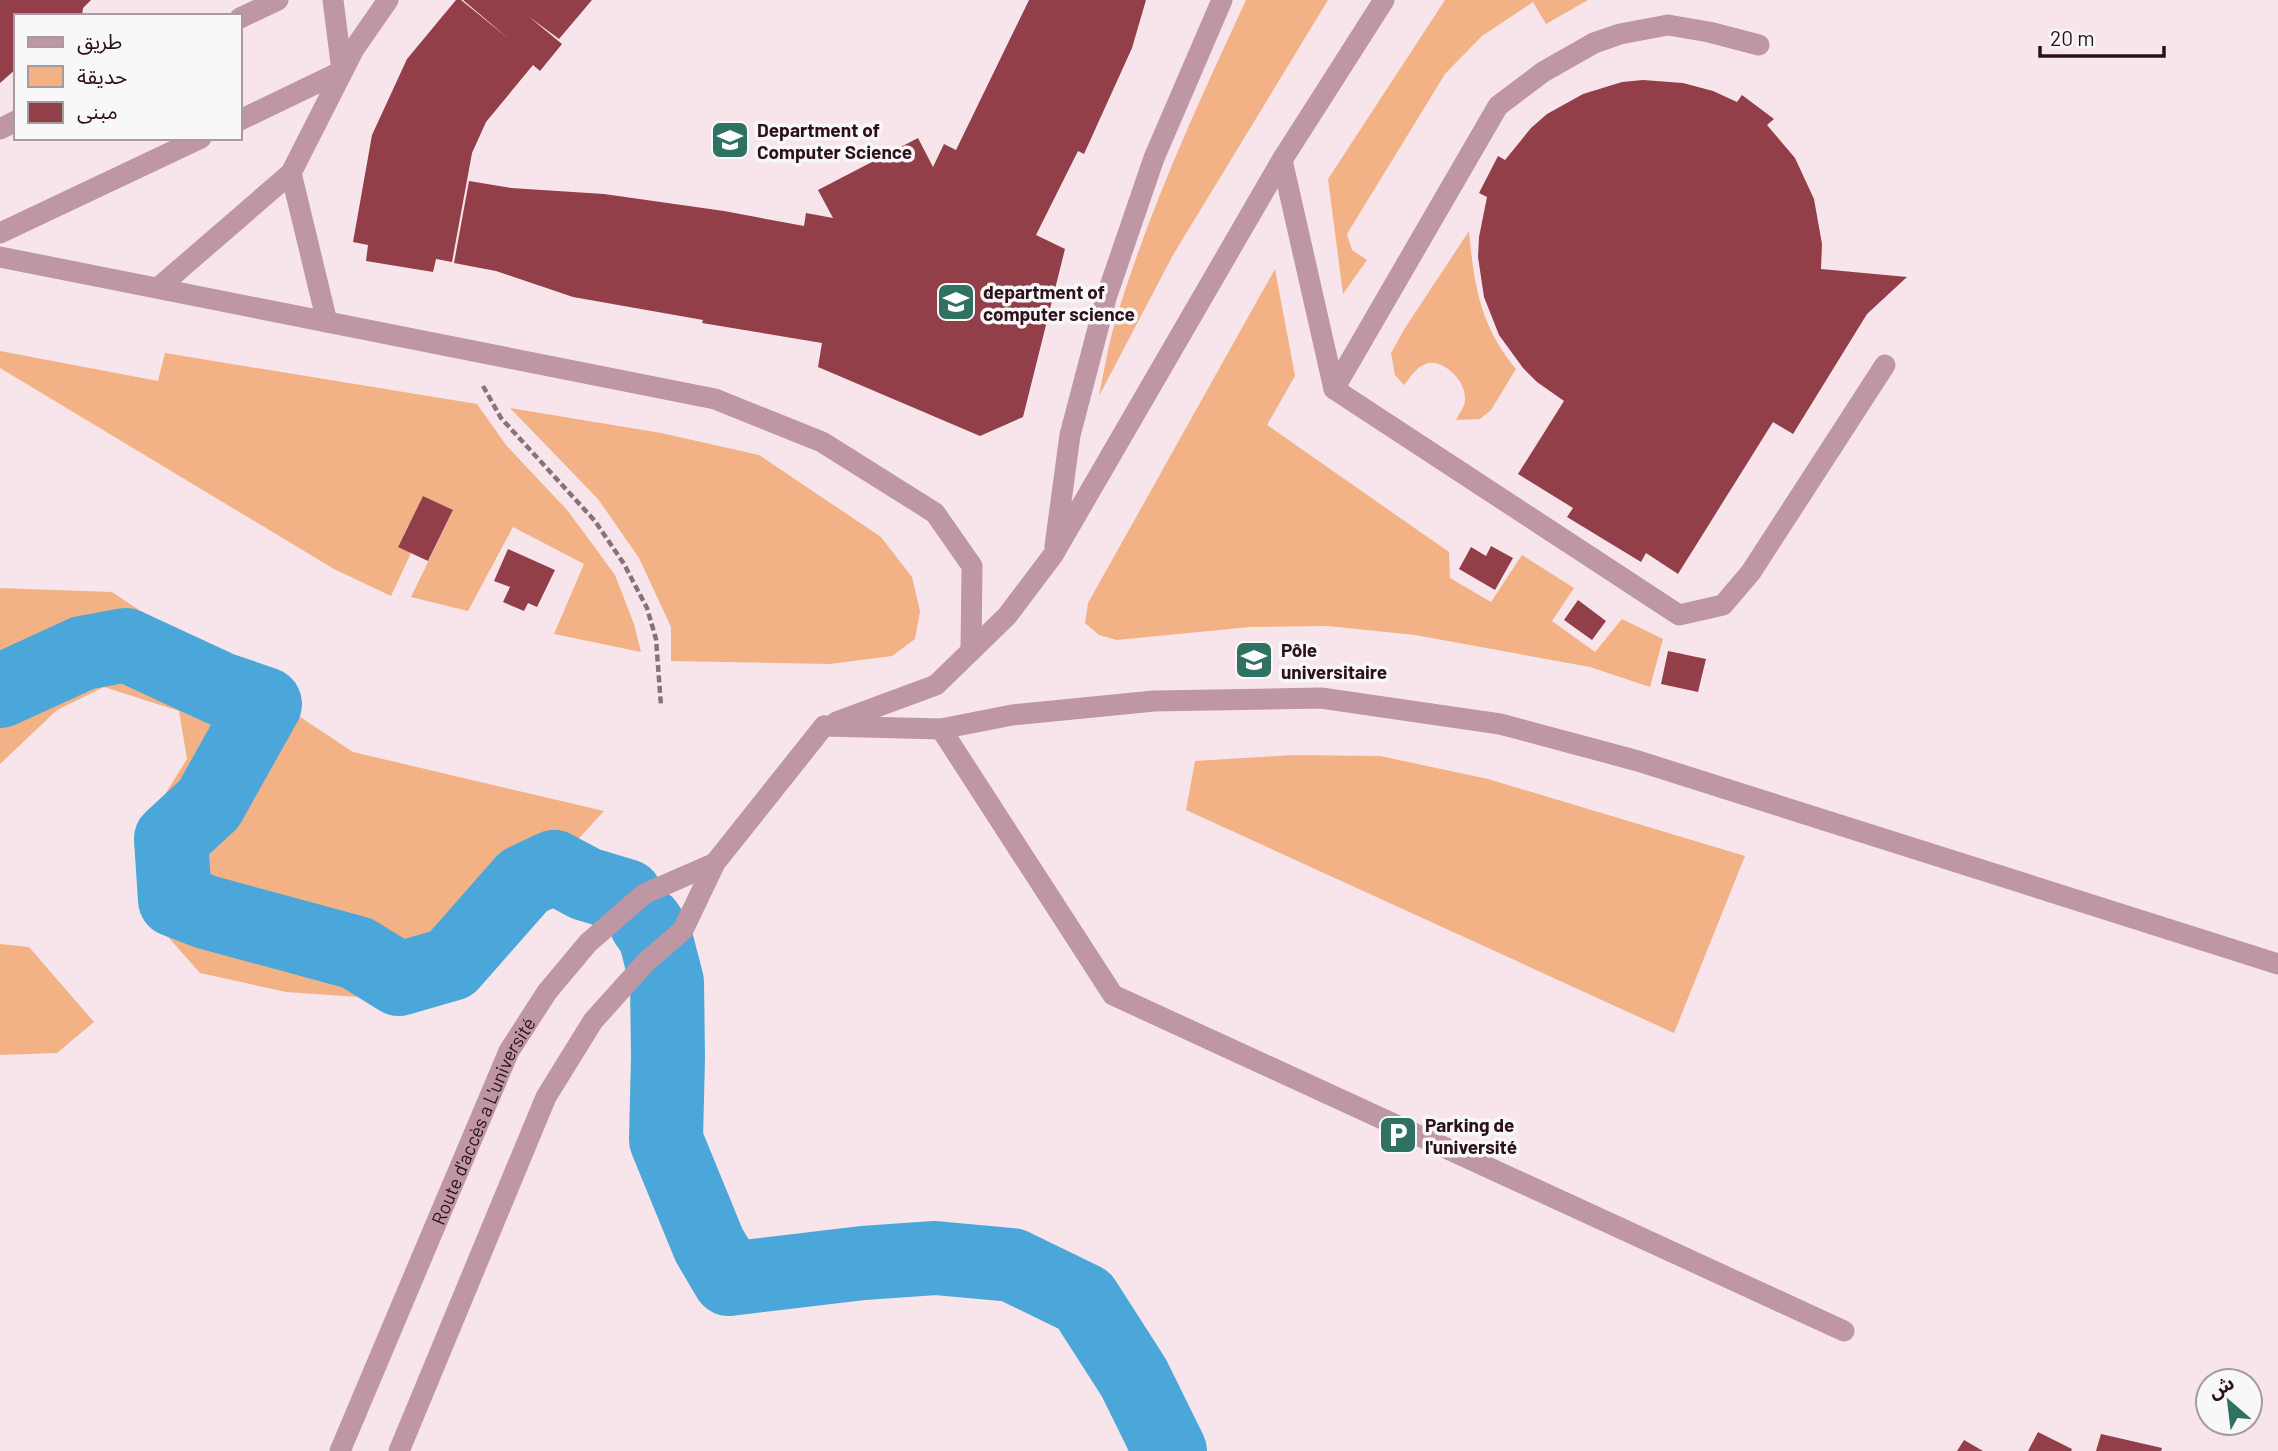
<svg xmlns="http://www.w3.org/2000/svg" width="2278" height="1451" viewBox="0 0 2278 1451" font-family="Barlow,'Noto Sans Arabic',sans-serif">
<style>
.green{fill:#f2b285}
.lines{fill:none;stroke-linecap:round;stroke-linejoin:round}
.river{stroke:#4ba7d9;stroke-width:74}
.building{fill:#933f49}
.path{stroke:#89717b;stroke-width:4.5;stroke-dasharray:7 3.5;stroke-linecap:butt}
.minor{stroke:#be96a4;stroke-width:21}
.labels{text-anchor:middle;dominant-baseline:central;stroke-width:7;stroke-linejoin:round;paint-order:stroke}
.poi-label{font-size:19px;font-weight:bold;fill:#2d101d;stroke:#f8f8f8;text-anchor:start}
.street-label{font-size:19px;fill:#2d101d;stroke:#f8f8f8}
</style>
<rect width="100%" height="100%" fill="#f7e5eb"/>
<g class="green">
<path d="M1246,0h82l-155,255 -74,141c4,-21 8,-42 13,-63 33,-115 84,-225 134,-333z"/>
<polygon points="1445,0 1588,0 1546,24 1533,2 1482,36 1445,74 1347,234 1352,250 1367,260 1343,294 1328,179"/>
<path d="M1469,231c5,54 11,95 47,138l-25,41 -11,9 -24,1c3,-6 9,-14 9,-20 2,-17 -19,-39 -36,-37 -12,2 -18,14 -25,22l-9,-10 -4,-22 14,-25z"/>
<polygon points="1275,269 1295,376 1267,425 1449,552 1450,578 1491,602 1522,555 1574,588 1552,621 1595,652 1622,619 1663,639 1650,687 1590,667 1415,635 1327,626 1250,627 1117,640 1099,635 1085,623 1088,603"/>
<polygon points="0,351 158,381 165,353 477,404 506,445 568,511 615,575 634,624 641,652 554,634 584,564 513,527 468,611 411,597 453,511 423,496 398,546 411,553 391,596 334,569 0,368"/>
<polygon points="510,408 661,433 759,455 881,537 912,577 920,611 915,639 892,656 830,664 671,661 671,627 639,558 598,499"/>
<polygon points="0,588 112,592 353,752 604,811 533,889 455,990 374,998 286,992 200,973 146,912 142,831 187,759 179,711 104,687 57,710 0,764"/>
<polygon points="1293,755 1380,756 1488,779 1745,856 1674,1033 1186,810 1195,761"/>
<polygon points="0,944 29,947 94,1022 57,1053 0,1055"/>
</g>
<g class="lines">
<g class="river">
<polyline points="0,691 83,653 126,645 221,689 265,704 209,804 171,839 175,900 206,912 357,953 399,979 451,964 524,881 554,867 586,884 626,896"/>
<polyline points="646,923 655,936 667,982 668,1057 666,1140 709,1245 729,1279 863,1263 935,1258 1012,1265 1084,1300 1134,1378 1170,1451"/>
</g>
</g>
<g class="building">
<polygon points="0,0 91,0 83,8 82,16 16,16 16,69 0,83"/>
<polygon points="456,0 461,0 509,39 463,0 592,0 559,39 528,16 562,44 540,71 533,65 486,122 472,153 452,262 436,259 433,272 366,261 368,245 353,242 372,135 407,59"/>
<polygon points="1029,0 1146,0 1132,48 1084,154 1078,151 1036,235 1065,249 1023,417 980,436 818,367 822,343 702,323 703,320 573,297 496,271 454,263 469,181 511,188 604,194 724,211 804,226 806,213 833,218 818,190 918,138 933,167 944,144 956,150"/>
<polygon points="1643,80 1683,83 1713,91 1737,102 1742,95 1774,119 1767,125 1795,158 1814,199 1822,244 1821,269 1907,277 1867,314 1793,434 1773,422 1678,574 1646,553 1641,562 1567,517 1573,508 1518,474 1564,401 1537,382 1523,368 1499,335 1484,297 1478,257 1479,237 1487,197 1479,193 1498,156 1505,160 1531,128 1547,114 1583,94 1622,82"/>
<polygon points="423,496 453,510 428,561 398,547"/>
<polygon points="1491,546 1513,558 1495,590 1459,569 1471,547 1486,556"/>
<polygon points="508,549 555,570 537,607 528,603 524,611 503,602 510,587 494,581"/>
<polygon points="1578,600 1606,621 1592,640 1564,620"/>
<polygon points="1668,651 1706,659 1698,692 1661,684"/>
<polygon points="2038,1432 2072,1449 2071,1451 2028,1451"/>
<polygon points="2101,1434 2162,1448 2161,1451 2096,1451"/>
<polygon points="1964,1440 1983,1451 1957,1451"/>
</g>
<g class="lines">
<polyline class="path" points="483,386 501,418 595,521 624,564 647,608 656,639 661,706"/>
<g class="minor">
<polyline points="240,18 278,0"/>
<polyline points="240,120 342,71 333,0"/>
<polyline points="0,129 16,121"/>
<polyline points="1282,160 1334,389 1679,615 1723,605 1751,572 1885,365"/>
<polyline points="0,233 201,138"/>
<polyline points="0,257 715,399 822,442 935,513 972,566 971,651"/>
<polyline points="158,288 291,173"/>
<polyline points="327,322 291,173 354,49 388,0"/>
<polyline points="1334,389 1498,106 1543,72 1594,43 1620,34 1668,25 1709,32 1759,45"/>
<polyline points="1055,546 1070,435 1106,298 1154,158 1222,0"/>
<polyline points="836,722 936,685 1007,616 1053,555 1282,160 1384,0"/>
<polyline points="824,726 941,729 1012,715 1154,701 1321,698 1500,724 1638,761 2278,964"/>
<polyline points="941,729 1113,995 1844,1331"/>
<path id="s1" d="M340,1451l169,-400 38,-59 41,-49 56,-49 71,-31"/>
<polyline points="399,1451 546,1097 593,1021 646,962 683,930 715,863 824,726"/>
</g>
</g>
<defs>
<symbol id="university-square" viewBox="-11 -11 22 22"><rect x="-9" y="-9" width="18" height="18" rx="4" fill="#307262" stroke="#f8f8f8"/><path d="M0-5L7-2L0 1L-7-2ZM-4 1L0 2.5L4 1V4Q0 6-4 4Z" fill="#fff"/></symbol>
<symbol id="parking-square" viewBox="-11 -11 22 22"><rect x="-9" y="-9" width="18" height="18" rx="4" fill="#307262" stroke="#f8f8f8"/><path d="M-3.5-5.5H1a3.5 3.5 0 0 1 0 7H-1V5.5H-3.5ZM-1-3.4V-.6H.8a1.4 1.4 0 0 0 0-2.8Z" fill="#fff"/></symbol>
</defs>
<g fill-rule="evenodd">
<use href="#university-square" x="708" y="118" width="44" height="44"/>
<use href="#university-square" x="934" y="280" width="44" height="44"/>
<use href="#university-square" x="1232" y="638" width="44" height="44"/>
<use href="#parking-square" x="1376" y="1113" width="44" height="44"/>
</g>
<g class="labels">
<g class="poi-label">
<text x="757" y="129">Department of<tspan x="757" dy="22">Computer Science</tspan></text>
<text x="983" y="291">department of<tspan x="983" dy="22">computer science</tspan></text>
<text x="1281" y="649">Pôle<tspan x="1281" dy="22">universitaire</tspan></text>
<text x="1425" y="1124">Parking de<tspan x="1425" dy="22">l'université</tspan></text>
</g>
<g class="street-label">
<text stroke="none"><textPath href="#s1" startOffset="360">Route d'accès a L'université</textPath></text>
</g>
</g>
<rect x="14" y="14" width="228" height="126" fill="#f8f8f8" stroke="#a79ba0" stroke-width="2"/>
<rect x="28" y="37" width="35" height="10" fill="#be96a4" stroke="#a79ba0" stroke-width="2"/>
<text x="77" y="49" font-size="21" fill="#2d101d">طريق</text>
<rect x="28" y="66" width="35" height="21" fill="#f2b285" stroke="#a79ba0" stroke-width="2"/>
<text x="77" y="84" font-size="21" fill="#2d101d">حديقة</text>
<rect x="28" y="102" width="35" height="21" fill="#933f49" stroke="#a79ba0" stroke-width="2"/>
<text x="77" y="119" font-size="21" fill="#2d101d">مبنى</text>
<g transform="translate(2229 1402) rotate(332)"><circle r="33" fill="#f8f8f8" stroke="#a79ba0" stroke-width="2"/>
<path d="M0-5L12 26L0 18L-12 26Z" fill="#307262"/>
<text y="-10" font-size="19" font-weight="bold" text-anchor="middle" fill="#2d101d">ش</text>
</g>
<path d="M2040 46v10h124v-10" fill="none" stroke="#2d101d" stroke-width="3.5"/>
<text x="2050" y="46" font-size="21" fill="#2d101d" stroke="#f8f8f8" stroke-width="5" paint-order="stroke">20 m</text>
</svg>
